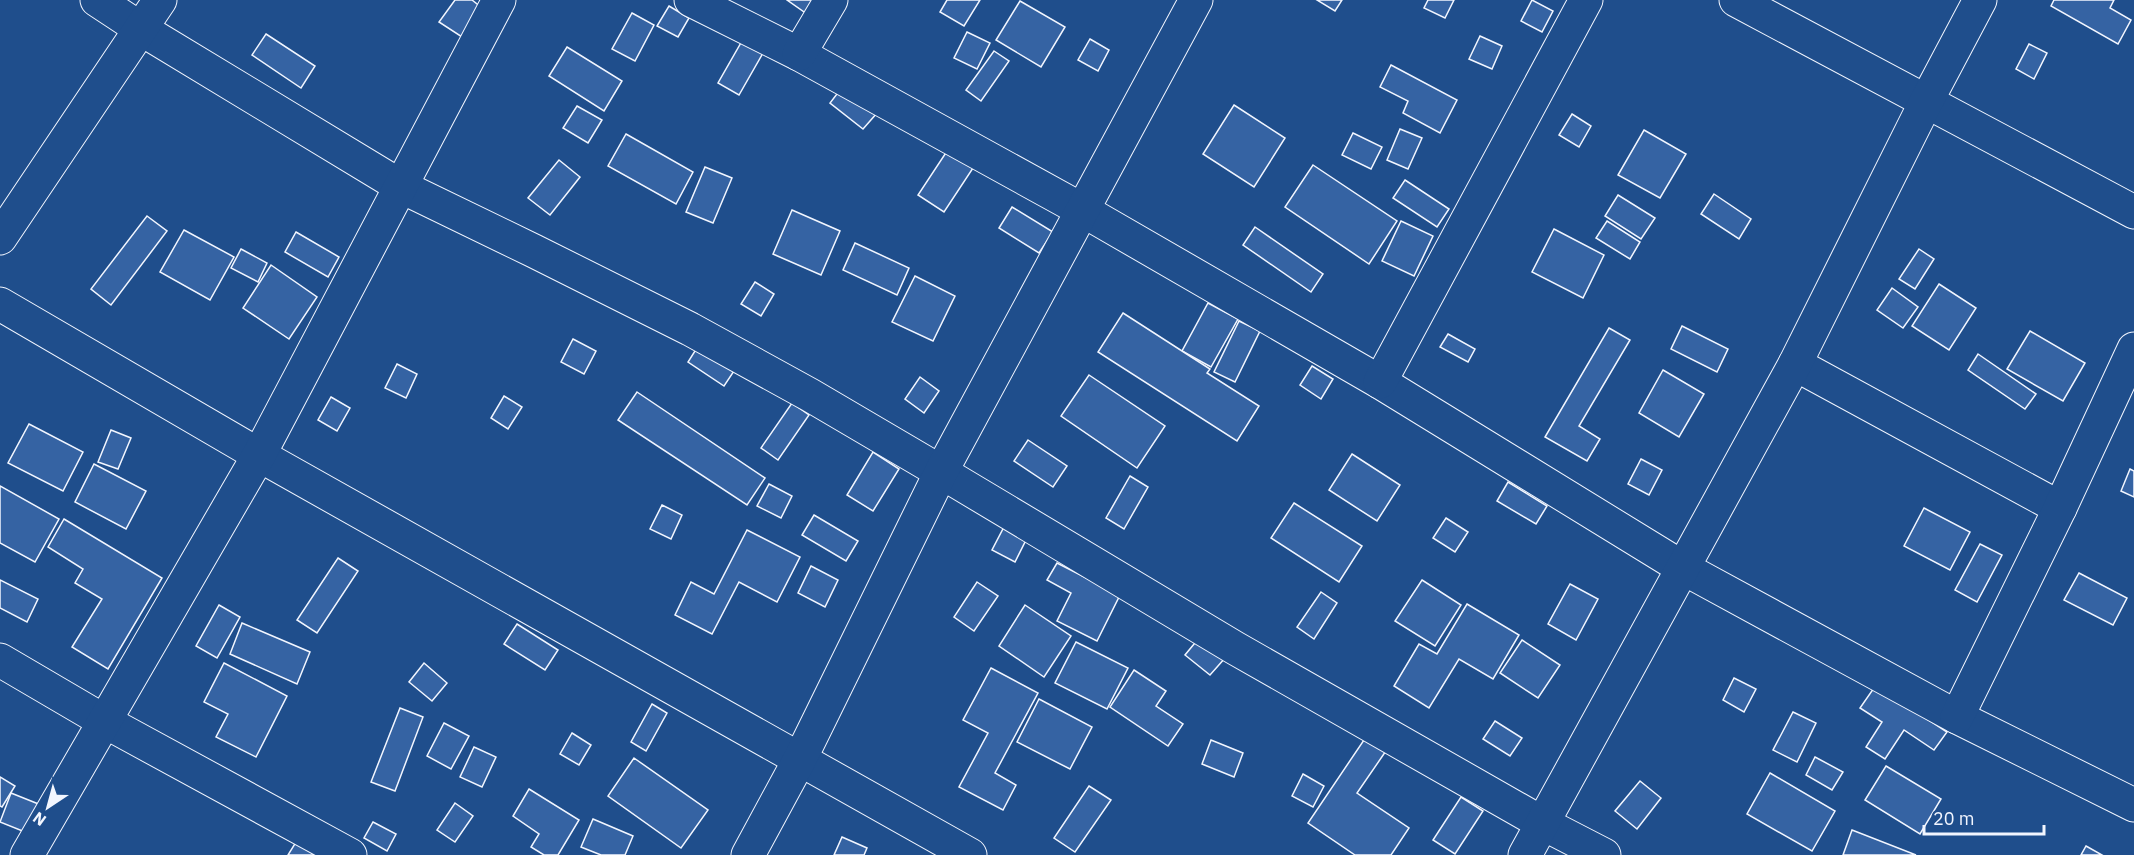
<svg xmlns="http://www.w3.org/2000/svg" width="2134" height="855" viewBox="0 0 2134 855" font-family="'IBM Plex Sans',sans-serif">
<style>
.building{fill:#3563a3;stroke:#f2f6ff;stroke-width:1.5}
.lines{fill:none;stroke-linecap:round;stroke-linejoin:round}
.minor-casing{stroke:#f2f6ff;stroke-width:35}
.minor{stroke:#1f4e8c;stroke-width:33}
</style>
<rect width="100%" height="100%" fill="#1f4e8c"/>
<g class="building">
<polygon points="455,0 472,0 482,8 462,37 439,22"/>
<polygon points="787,0 817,0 807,14"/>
<polygon points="947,0 980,0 964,26 940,12"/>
<polygon points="1317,0 1342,0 1335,11"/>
<polygon points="1428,0 1454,0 1445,18 1424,8"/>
<polygon points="1532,0 1553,11 1542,32 1521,21"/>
<polygon points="2054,0 2114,0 2110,8 2131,20 2118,44 2051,6"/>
<polygon points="1020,1 1065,27 1041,67 996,40"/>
<polygon points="669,6 689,18 678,37 657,26"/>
<polygon points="632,13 654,25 635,61 612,49"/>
<polygon points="967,32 990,43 977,69 954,58"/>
<polygon points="266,34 315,66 301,88 252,55"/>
<polygon points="1480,36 1502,46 1492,69 1469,59"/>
<polygon points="1090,39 1109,50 1098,71 1078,60"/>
<polygon points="742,41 763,53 739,95 718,83"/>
<polygon points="2029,44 2047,53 2034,79 2016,69"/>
<polygon points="567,47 622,81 604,111 549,76"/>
<polygon points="994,51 1009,61 981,101 966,90"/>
<polygon points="1391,65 1457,100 1440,133 1403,113 1408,101 1380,87"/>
<polygon points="843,86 877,113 863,129 830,103"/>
<polygon points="1234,105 1285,138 1254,187 1203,154"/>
<polygon points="577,106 602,120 588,143 563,128"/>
<polygon points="1572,114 1591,126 1579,147 1559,135"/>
<polygon points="1400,129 1422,138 1408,169 1387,160"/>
<polygon points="1644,130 1686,154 1660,198 1618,175"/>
<polygon points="1353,133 1382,147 1371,169 1342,155"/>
<polygon points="626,134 693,172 676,204 608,166"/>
<polygon points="951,145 977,162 944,212 918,195"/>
<polygon points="559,160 580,177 550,215 528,198"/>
<polygon points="1313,165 1397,221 1369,264 1285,207"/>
<polygon points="705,167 732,178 713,223 686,212"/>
<polygon points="1405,180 1449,209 1437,227 1393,198"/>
<polygon points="1714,194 1751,219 1739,239 1701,214"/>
<polygon points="1618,195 1655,218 1641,239 1605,216"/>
<polygon points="1012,207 1053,232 1039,253 999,228"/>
<polygon points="792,210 840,231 821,275 773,254"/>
<polygon points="147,216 167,231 111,305 91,289"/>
<polygon points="1401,221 1433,236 1414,276 1382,261"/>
<polygon points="1607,221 1640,242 1630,259 1596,238"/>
<polygon points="1255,227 1323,274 1311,292 1243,245"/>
<polygon points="1554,229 1604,255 1583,298 1532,272"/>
<polygon points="184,230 234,257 210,300 160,272"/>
<polygon points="296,232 339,257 328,277 285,252"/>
<polygon points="855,243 909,268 897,295 843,270"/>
<polygon points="241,249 267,263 258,282 231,268"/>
<polygon points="1919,249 1934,259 1915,289 1899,279"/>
<polygon points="271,265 317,297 289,339 243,308"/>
<polygon points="915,276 955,296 933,341 892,322"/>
<polygon points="755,282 774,294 761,316 741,304"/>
<polygon points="1939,284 1976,308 1949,350 1912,326"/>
<polygon points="1892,288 1918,307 1903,328 1877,310"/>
<polygon points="1208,303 1238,319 1211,367 1182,351"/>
<polygon points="1123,313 1210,369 1207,373 1259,406 1237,441 1098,352"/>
<polygon points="1239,321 1260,331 1235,382 1214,372"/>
<polygon points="1682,326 1728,349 1717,372 1671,349"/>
<polygon points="1609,328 1630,340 1579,426 1600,439 1587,461 1545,437"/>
<polygon points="2030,331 2085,363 2063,401 2007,369"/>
<polygon points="1448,334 1475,349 1468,362 1440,347"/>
<polygon points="573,339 596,351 584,374 561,362"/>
<polygon points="700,343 736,368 724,386 688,362"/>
<polygon points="1978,354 2036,394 2025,409 1968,370"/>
<polygon points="397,364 417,374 406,398 385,388"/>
<polygon points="1312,366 1333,379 1321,399 1300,385"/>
<polygon points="1663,370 1704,394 1679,437 1639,413"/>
<polygon points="1089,375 1165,426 1137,468 1061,416"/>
<polygon points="920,377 939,391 924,413 905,399"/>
<polygon points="637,392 765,478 747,505 618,420"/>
<polygon points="504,396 522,407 508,429 491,418"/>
<polygon points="331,397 350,408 337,431 318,420"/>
<polygon points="792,403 809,415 778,460 761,448"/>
<polygon points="29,424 83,452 63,491 8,463"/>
<polygon points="111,430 131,438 118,469 98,462"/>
<polygon points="1028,440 1067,466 1053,487 1014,461"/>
<polygon points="873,452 899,469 873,511 847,495"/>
<polygon points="1352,454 1400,485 1377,521 1329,490"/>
<polygon points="1641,459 1662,470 1649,495 1628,484"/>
<polygon points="94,464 146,491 126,529 75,502"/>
<polygon points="2130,469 2134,471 2134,497 2121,491"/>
<polygon points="1130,476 1148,487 1124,529 1106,518"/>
<polygon points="1508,482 1547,506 1536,524 1497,501"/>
<polygon points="769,484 792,496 781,518 757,506"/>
<polygon points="0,486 59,519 35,562 0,543"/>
<polygon points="1294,503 1362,546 1339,582 1271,538"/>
<polygon points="662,505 682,515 671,539 650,529"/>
<polygon points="1924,508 1970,532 1950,570 1904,546"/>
<polygon points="814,515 858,541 846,561 802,535"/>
<polygon points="1446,518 1468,532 1455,552 1433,538"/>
<polygon points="64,519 162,578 108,669 72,647 102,599 75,583 83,569 48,547"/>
<polygon points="1005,525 1028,536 1015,562 992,550"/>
<polygon points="747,530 800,557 777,602 739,582 712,634 675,615 691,582 714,594"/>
<polygon points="1980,544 2002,555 1977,602 1955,590"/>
<polygon points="338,558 358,571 317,633 297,620"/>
<polygon points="1057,563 1120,595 1097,641 1057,621 1071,593 1047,580"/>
<polygon points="811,566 838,580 825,607 798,593"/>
<polygon points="2079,573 2127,598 2113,625 2064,600"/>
<polygon points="0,580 38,599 27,622 0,608"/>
<polygon points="1422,580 1461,605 1435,646 1395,621"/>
<polygon points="977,582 998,596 974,631 954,617"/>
<polygon points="1570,584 1598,599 1576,640 1548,624"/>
<polygon points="1321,592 1337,603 1314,639 1297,627"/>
<polygon points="1467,604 1519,635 1493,679 1459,659 1429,708 1394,686 1419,644 1437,654"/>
<polygon points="219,605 240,617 217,658 196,646"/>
<polygon points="1025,605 1071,636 1044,677 999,646"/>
<polygon points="242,623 310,652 297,684 230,654"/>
<polygon points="517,624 558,650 545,670 504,644"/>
<polygon points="1199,638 1225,658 1210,675 1185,655"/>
<polygon points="1522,640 1560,665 1538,698 1500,673"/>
<polygon points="1076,642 1128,668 1107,709 1055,683"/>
<polygon points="224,663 287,696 256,757 216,737 228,714 204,702"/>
<polygon points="424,663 447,683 432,701 409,682"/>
<polygon points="991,668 1038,693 995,773 1016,785 1003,810 959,787 988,733 963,720"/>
<polygon points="1134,670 1166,691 1156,706 1183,724 1168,746 1110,707"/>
<polygon points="1734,678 1756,689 1744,712 1723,700"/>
<polygon points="1876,685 1947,732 1934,750 1904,730 1885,759 1866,747 1882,722 1860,708"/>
<polygon points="1039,699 1092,727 1070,769 1017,742"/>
<polygon points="652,704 667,713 646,751 631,742"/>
<polygon points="400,708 423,717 395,791 371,782"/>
<polygon points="1793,712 1816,723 1797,762 1773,750"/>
<polygon points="1495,721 1522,738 1510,756 1483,739"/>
<polygon points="444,723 469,736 451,769 427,756"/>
<polygon points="572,733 591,745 579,765 560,754"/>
<polygon points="1368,734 1388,748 1357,793 1409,828 1391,855 1355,855 1308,823"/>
<polygon points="1211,740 1243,753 1234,777 1202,764"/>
<polygon points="474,747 496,757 482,787 460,777"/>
<polygon points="1815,757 1843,772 1832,790 1806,775"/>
<polygon points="634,758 708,810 681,848 608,796"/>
<polygon points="1886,766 1941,799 1920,834 1865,800"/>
<polygon points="1770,773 1835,811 1812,851 1747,814"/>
<polygon points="1303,774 1324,786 1313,807 1292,796"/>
<polygon points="0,777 15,786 2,807 0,806"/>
<polygon points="1640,781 1661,798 1637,829 1615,811"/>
<polygon points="1089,786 1111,800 1075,852 1054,838"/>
<polygon points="529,789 579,820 558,855 544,855 531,847 539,834 513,816"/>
<polygon points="11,793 41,805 30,834 0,822"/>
<polygon points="1461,797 1483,811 1455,854 1433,840"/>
<polygon points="455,803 473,816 455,842 437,830"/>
<polygon points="593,819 633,836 625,855 601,855 581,847"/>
<polygon points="373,822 396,834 387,851 364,838"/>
<polygon points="1852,830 1916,855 1843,855"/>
<polygon points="842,837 867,848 864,855 834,855"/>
<polygon points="296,842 315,855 288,855"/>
<polygon points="2086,846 2102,855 2081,855"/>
</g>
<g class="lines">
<defs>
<g id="minor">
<polyline points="97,0 141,29 402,187 534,251 690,329 810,395 941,472 1235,648 1542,823 1604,855"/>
<polyline points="691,0 799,54 1084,211 1380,382 1683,568 1957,717 2134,805"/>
<polyline points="1736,0 2134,212"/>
<polyline points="799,54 831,0"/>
<polyline points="0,238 160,0"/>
<polyline points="0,304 259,455 970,855"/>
<polyline points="1795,364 2060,508"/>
<polyline points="1380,382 1586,0"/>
<polyline points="0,660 104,721 350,855"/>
<polyline points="1957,717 2060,508 2134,349"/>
<polyline points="27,855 259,455 499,0"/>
<polyline points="748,855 800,759 941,472 1196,0"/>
<polyline points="1525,855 1795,364 1926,102 1980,0"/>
</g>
</defs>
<use href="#minor" class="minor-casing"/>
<use href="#minor" class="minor"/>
</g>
<g transform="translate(48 807) rotate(216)" stroke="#1f4e8c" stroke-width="4.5" paint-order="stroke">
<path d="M0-4.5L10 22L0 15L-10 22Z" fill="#f2f6ff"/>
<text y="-9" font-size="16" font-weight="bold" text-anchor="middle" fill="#f2f6ff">N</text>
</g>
<path d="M1924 825v9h120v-9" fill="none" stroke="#f2f6ff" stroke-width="3"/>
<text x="1933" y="825" font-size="18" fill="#f2f6ff" stroke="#1f4e8c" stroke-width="4.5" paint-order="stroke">20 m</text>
</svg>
